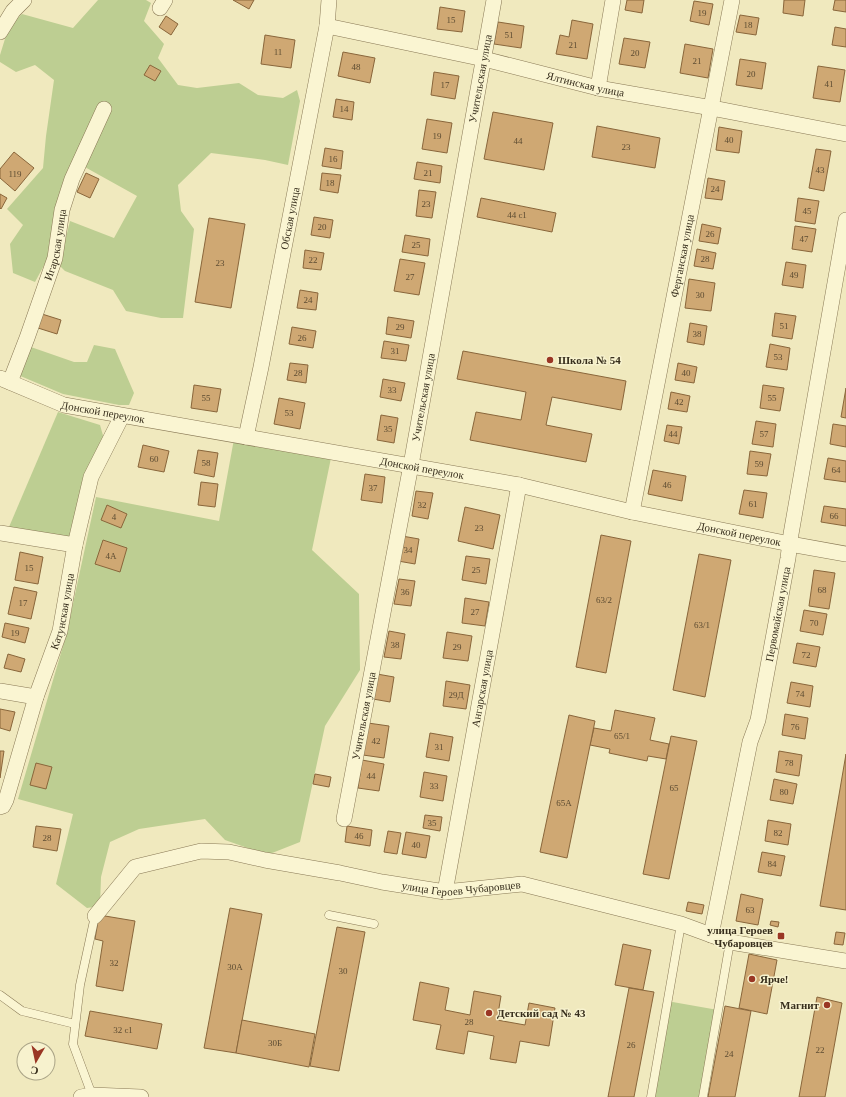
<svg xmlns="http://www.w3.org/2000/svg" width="846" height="1097" viewBox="0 0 846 1097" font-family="Georgia,serif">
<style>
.green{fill:#bdce92}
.building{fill:#cfa873;stroke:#89663b}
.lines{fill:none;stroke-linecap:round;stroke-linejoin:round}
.service-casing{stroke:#897956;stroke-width:9}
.minor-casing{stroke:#897956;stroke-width:16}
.service{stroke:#faf5d2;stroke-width:8}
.minor{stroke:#faf5d2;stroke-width:15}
.poi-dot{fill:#9a3624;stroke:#f7f2ce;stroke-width:1.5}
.labels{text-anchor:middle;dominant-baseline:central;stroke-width:3;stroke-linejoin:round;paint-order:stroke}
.number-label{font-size:9px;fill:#5d4c32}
.street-label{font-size:11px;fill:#372e1c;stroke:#f7f2ce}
.poi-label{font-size:11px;font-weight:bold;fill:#372e1c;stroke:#f7f2ce;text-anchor:start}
</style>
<rect width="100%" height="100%" fill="#f0e9be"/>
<g class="green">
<polygon points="98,0 146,0 151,3 144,21 164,44 158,58 178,85 197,88 239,83 258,95 283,98 297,90 300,101 288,165 265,160 211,153 178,185 181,211 194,229 183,318 161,318 126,311 113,290 65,271 59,265 70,221 114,238 137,196 83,166 48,258 35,282 13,273 10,244 23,225 7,209 43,168 46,136 54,80 35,65 16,72 0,62 0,55 9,26 22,14 73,28"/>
<polygon points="94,345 115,349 134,393 129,405 119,405 63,394 18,375 28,346 74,362 87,362"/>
<polygon points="58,412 100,425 104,439 69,539 9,527"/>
<polygon points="234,439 331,458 312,550 359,594 360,670 325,726 300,842 267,855 225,840 205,819 139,829 110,842 101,877 100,906 87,908 56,884 73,814 18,799 66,636 96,497 219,521"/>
<polygon points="667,1001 718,1010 703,1097 651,1097"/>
</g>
<g class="building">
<polygon points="233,0 254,0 249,9"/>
<polygon points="627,0 644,0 642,13 625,10"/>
<polygon points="784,0 805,0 803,16 783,13"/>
<polygon points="835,0 846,0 846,12 833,10"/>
<polygon points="694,1 713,4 709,25 690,21"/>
<polygon points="440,7 465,11 462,32 437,29"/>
<polygon points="740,15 759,18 756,35 736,32"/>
<polygon points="166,16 178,24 171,35 159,27"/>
<polygon points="572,20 593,24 587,59 556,54 560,35 569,37"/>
<polygon points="498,22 524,26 521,48 494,44"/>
<polygon points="835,27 846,29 846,47 832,45"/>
<polygon points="265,35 295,40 291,68 261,64"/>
<polygon points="624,38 650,42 645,68 619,64"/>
<polygon points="685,44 713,49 708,78 680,73"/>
<polygon points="343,52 375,58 370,83 338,76"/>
<polygon points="740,59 766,63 762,89 736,85"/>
<polygon points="150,65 161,71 155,81 144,75"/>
<polygon points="818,66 845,70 840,102 813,98"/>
<polygon points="434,72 459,76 455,99 431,95"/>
<polygon points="336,99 354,102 352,120 333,117"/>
<polygon points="493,112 553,123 544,170 484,159"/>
<polygon points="427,119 452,123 447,153 422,149"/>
<polygon points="597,126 660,138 655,168 592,157"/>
<polygon points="719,127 742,131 739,153 716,150"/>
<polygon points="325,148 343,151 341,169 322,166"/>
<polygon points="816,149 831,151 824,191 809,188"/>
<polygon points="14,152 34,168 15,191 0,178 0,169"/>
<polygon points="417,162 442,166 440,183 414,179"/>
<polygon points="86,173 99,179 90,198 77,192"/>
<polygon points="322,173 341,175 338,193 320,190"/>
<polygon points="708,178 725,181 722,200 705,198"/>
<polygon points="419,190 436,192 432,218 416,216"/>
<polygon points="0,194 7,198 1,209 0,208"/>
<polygon points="481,198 556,213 552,232 477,217"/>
<polygon points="798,198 819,201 815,224 795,221"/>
<polygon points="314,217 333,220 330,238 311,235"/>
<polygon points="209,218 245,224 231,308 195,302"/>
<polygon points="702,224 721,228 718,244 699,241"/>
<polygon points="795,226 816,229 812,252 792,249"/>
<polygon points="405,235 430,239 428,256 402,252"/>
<polygon points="697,249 716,253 713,269 694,266"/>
<polygon points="305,250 324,253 321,270 303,268"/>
<polygon points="400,259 425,263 419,295 394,291"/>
<polygon points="786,262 806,265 803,288 782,285"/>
<polygon points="689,279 715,283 711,311 685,308"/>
<polygon points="300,290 318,293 316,310 297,308"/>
<polygon points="775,313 796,316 792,339 772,336"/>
<polygon points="42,314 61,320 57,334 38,328"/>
<polygon points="388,317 414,321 411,338 386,334"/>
<polygon points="690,323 707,326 704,345 687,342"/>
<polygon points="292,327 316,331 313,348 289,344"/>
<polygon points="384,341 409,345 406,361 381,358"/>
<polygon points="770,344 790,348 787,370 766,367"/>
<polygon points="463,351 626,381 621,410 552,397 546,425 592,434 586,462 470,440 476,412 521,420 526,392 457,379"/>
<polygon points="290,363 308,365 306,383 287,380"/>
<polygon points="678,363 697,367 694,383 675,380"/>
<polygon points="383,379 405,383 401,401 380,397"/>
<polygon points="194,385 221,389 217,412 191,408"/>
<polygon points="763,385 784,388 780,411 760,408"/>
<polygon points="846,388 846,418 841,417"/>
<polygon points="671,392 690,396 687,412 668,409"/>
<polygon points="279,398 305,403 300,429 274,424"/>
<polygon points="381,415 398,418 394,443 377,440"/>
<polygon points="756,421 776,424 773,447 752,444"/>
<polygon points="833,424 846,426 846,447 830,444"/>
<polygon points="667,425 682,427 679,444 664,441"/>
<polygon points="143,445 169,451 164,472 138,467"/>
<polygon points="198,450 218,453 214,477 194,473"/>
<polygon points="750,451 771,454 767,476 747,474"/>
<polygon points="828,458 846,461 846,482 824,479"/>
<polygon points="653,470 686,476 682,501 648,494"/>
<polygon points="365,474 385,477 382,503 361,500"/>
<polygon points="201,482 218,484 215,507 198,505"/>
<polygon points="744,490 767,493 763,518 739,514"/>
<polygon points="416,491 433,493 428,519 412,516"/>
<polygon points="107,505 127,514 121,528 101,520"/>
<polygon points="824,506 846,509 846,526 821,522"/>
<polygon points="465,507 500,515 493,549 458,541"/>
<polygon points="601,535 631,541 606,673 576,667"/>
<polygon points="402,536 419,539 415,564 398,561"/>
<polygon points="103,540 127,548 120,572 95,564"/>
<polygon points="20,552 43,557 38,584 15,580"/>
<polygon points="699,554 731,560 705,697 673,690"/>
<polygon points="466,556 490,559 486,584 462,580"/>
<polygon points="814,570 835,573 829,609 809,606"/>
<polygon points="399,579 415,581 411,606 394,604"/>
<polygon points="14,587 37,592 31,619 8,614"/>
<polygon points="465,598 489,602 485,626 462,623"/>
<polygon points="804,610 827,614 823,635 800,631"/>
<polygon points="5,623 29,628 25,643 2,637"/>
<polygon points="389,631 405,634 401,659 384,657"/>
<polygon points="447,632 472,636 468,661 443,658"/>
<polygon points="797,643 820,647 816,667 793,663"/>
<polygon points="8,654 25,659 21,672 4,668"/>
<polygon points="377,674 394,677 390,702 373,699"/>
<polygon points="446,681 470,685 466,709 443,706"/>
<polygon points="791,682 813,686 810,707 787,703"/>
<polygon points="0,709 15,712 10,731 0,728"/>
<polygon points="615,710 655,718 650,740 669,744 666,759 648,756 647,761 609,753 610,749 590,745 594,728 611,731"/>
<polygon points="785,714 808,718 805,739 782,735"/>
<polygon points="569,715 595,721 567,858 540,852"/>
<polygon points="368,723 389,726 384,758 363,755"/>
<polygon points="430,733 453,737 449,761 426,757"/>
<polygon points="671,736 697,741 669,879 643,874"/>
<polygon points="0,751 4,751 0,778"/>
<polygon points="779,751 802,755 799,776 776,772"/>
<polygon points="846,754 846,910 820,906"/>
<polygon points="362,760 384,764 379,791 358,788"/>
<polygon points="36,763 52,767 46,789 30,785"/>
<polygon points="424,772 447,776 443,801 420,797"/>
<polygon points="315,774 331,777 329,787 313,784"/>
<polygon points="774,779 797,784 793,804 770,800"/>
<polygon points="425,815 442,817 440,831 423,828"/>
<polygon points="768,820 791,824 788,845 765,841"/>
<polygon points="36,826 61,829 57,851 33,847"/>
<polygon points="347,826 372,830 370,846 345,842"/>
<polygon points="388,831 401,833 397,854 384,852"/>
<polygon points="406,832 430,836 426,858 402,854"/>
<polygon points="762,852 785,856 781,876 758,872"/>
<polygon points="741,894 763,899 758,925 736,921"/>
<polygon points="688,902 704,905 702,914 686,911"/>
<polygon points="230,908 262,914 236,1053 204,1048"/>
<polygon points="99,915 135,921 123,991 96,986 103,941 95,939"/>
<polygon points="771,921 779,922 778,927 770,925"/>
<polygon points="337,927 365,932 339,1071 310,1066"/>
<polygon points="836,932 845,933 843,945 834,944"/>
<polygon points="623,944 651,950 643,990 615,985"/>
<polygon points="749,954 777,960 767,1014 739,1008"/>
<polygon points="420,982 449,988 445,1010 470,1015 474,991 501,996 497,1020 525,1025 529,1003 555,1008 549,1046 520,1041 516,1063 490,1059 494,1036 468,1031 464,1054 436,1049 441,1025 413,1020"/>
<polygon points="629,988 654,992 634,1097 608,1097"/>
<polygon points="817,997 842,1003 825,1097 799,1097"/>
<polygon points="725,1006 751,1011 735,1097 708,1097"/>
<polygon points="90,1011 162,1024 157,1049 85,1036"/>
<polygon points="242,1020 315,1034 309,1067 236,1053"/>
</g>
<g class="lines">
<defs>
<g id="service">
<polyline points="329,915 374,924"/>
<polyline points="0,995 22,1011 75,1024"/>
<polyline points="92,1095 73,1044 80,985 95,916"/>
<polyline points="651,1097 681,924"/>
<polyline points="703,1097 730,942"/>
</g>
<g id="minor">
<polyline points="160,8 165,0"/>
<path id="s1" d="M327,26l157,33 114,29 114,20 134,26"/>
<polyline points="0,32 13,11 24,0"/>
<polyline points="598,88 613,0"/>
<path id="s2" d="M0,378l64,27 455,80 113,27 158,32 56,10"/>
<path id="s3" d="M10,382l17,-44 28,-80 7,-48 10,-31 32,-70"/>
<path id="s4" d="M246,437l15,-70 66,-341 2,-26"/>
<path id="s5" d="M632,512l100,-512"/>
<polyline points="0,533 75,545"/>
<polyline points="0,691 36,697"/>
<path id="s6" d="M0,807l3,-1 3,-6 30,-103 24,-66 15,-86 16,-68 31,-61"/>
<path id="s7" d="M344,819l67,-354 83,-465"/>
<path id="s8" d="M445,892l74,-407"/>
<path id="s9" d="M95,916l40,-49 66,-16 28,1 36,8 75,13 42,9 63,10 77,-8 159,40 49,18 116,19"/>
<path id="s10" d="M711,935l39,-193 8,-22 30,-162 3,-24 55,-314"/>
<polyline points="81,1097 92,1095 141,1097"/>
</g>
</defs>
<use href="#service" class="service-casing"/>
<use href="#minor" class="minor-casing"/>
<use href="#service" class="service"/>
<use href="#minor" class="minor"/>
</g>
<g class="poi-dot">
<circle cx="550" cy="360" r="4"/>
<rect x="777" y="932" width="8" height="8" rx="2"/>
<circle cx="752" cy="979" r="4"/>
<circle cx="827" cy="1005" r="4"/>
<circle cx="489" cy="1013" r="4"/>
</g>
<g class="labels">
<g class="number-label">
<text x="702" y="13">19</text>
<text x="451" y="20">15</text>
<text x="748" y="25">18</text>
<text x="509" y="35">51</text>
<text x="573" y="45">21</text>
<text x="278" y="52">11</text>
<text x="635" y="53">20</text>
<text x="697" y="61">21</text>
<text x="356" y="67">48</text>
<text x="751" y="74">20</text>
<text x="829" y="84">41</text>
<text x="445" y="85">17</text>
<text x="344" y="109">14</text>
<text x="437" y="136">19</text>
<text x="729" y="140">40</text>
<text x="518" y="141">44</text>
<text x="626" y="147">23</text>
<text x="333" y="159">16</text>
<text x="820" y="170">43</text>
<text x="428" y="173">21</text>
<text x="15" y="174">119</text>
<text x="330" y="183">18</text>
<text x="715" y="189">24</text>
<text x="426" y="204">23</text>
<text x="807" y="211">45</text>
<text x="517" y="215">44 с1</text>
<text x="322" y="227">20</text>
<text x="710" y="234">26</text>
<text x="804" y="239">47</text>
<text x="416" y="245">25</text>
<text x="705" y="259">28</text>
<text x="313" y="260">22</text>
<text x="220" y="263">23</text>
<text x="794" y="275">49</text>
<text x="410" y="277">27</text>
<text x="700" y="295">30</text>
<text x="308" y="300">24</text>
<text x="784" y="326">51</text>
<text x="400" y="327">29</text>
<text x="697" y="334">38</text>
<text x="302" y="338">26</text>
<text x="395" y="351">31</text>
<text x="778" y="357">53</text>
<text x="298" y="373">28</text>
<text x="686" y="373">40</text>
<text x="392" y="390">33</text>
<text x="206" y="398">55</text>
<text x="772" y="398">55</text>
<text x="679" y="402">42</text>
<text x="289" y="413">53</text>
<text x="388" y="429">35</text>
<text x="673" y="434">44</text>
<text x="764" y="434">57</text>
<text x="154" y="459">60</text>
<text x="206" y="463">58</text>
<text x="759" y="464">59</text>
<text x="836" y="470">64</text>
<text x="667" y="485">46</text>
<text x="373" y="488">37</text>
<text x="753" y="504">61</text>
<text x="422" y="505">32</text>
<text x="834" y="516">66</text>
<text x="114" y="517">4</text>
<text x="479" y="528">23</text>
<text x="408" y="550">34</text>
<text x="111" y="556">4А</text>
<text x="29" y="568">15</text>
<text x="476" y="570">25</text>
<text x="822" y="590">68</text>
<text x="405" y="592">36</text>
<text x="604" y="600">63/2</text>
<text x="23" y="603">17</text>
<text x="475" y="612">27</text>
<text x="814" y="623">70</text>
<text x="702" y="625">63/1</text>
<text x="15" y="633">19</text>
<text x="395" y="645">38</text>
<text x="457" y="647">29</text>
<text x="806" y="655">72</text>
<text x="800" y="694">74</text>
<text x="456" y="695">29Д</text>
<text x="795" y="727">76</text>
<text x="622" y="736">65/1</text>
<text x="376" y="741">42</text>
<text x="439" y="747">31</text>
<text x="789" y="763">78</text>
<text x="371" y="776">44</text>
<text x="434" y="786">33</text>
<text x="674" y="788">65</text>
<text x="784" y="792">80</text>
<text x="564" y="803">65А</text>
<text x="432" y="823">35</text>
<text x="778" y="833">82</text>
<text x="359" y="836">46</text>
<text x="47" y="838">28</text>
<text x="416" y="845">40</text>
<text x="772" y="864">84</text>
<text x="750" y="910">63</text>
<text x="114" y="963">32</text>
<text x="235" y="967">30А</text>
<text x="343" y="971">30</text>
<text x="469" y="1022">28</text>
<text x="123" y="1030">32 с1</text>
<text x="275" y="1043">30Б</text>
<text x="631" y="1045">26</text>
<text x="820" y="1050">22</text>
<text x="729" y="1054">24</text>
</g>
<g class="street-label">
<text stroke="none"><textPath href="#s7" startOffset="753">Учительская улица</textPath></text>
<text stroke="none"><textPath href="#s1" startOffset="265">Ялтинская улица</textPath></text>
<text stroke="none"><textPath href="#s4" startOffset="223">Обская улица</textPath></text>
<text stroke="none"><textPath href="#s3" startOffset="145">Игарская улица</textPath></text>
<text stroke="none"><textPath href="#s5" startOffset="261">Ферганская улица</textPath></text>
<text stroke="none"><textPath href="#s7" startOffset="429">Учительская улица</textPath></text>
<text stroke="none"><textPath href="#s2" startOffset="109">Донской переулок</textPath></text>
<text stroke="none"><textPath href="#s2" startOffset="433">Донской переулок</textPath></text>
<text stroke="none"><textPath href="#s2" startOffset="757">Донской переулок</textPath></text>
<text stroke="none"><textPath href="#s6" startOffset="207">Катунская улица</textPath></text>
<text stroke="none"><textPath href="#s10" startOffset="328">Первомайская улица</textPath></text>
<text stroke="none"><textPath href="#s8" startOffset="207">Ангарская улица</textPath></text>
<text stroke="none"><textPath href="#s7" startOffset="105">Учительская улица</textPath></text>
<text stroke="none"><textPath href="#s9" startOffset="395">улица Героев Чубаровцев</textPath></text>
</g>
<g class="poi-label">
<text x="558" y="360">Школа № 54</text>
<text x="773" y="930" text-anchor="end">улица Героев<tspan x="773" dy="13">Чубаровцев</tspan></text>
<text x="760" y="979">Ярче!</text>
<text x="819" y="1005" text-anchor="end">Магнит</text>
<text x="497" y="1013">Детский сад № 43</text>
</g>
</g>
<g transform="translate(36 1061) rotate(189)"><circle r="19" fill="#f7f2ce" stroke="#aaa487"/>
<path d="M0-3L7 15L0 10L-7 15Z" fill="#9a3624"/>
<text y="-6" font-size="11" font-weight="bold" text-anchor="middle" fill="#372e1c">С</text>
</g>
</svg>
